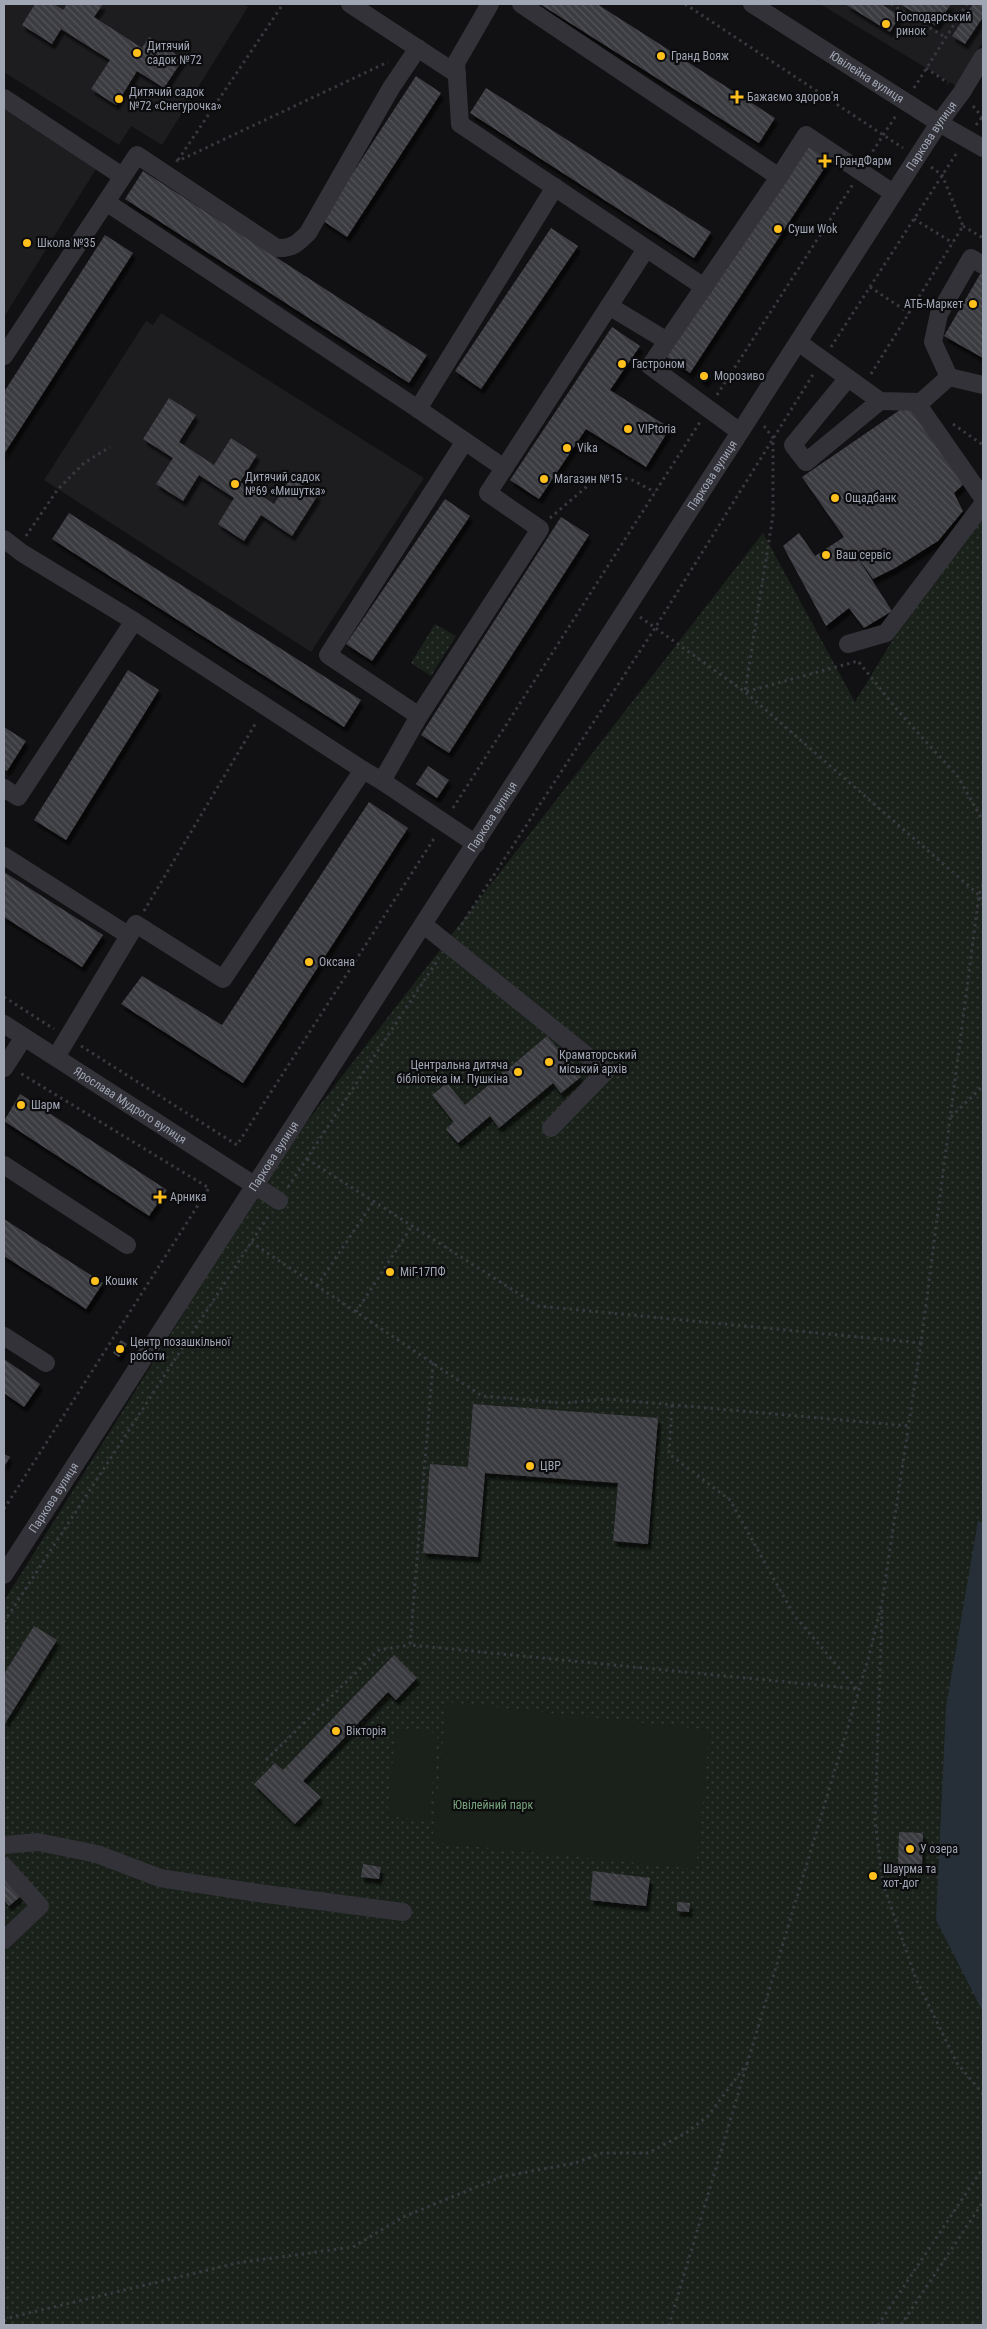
<svg xmlns="http://www.w3.org/2000/svg" width="987" height="2329" viewBox="0 0 987 2329" font-family="'Roboto Condensed',sans-serif">
<style>
.built{fill:#1d1d20}
.park{fill:url(#park-dots)}
.pitch{fill:#19211a}
.water{fill:#262f38}
.building{fill:url(#building-back-hatch);filter:url(#shadow)}
.lines{fill:none;stroke-linecap:round;stroke-linejoin:round}
.path{stroke:#38393f;stroke-width:3;stroke-dasharray:2.5 4;stroke-linecap:butt}
.minor{stroke:#323238;stroke-width:18}
.poi-dot{fill:#ffbf1d;stroke:#0c0c0e;stroke-width:2}
.labels{text-anchor:middle;dominant-baseline:central;stroke-width:4.5;stroke-linejoin:round;paint-order:stroke}
.poi-label{font-size:12px;fill:#a1a6b5;stroke:#0c0c0e;text-anchor:start}
.street-label{font-size:12px;fill:#a1a6b5;stroke:#0c0c0e}
.park-label{font-size:12px;fill:#76a27b;stroke:#0c0c0e}
</style>
<defs>
<pattern id="park-dots" width="8" height="8" patternUnits="userSpaceOnUse" patternTransform="scale(1.25)"><rect width="8" height="8" fill="#19211a"/><path d="M2 2h.1M6 6h.1" fill="none" stroke="#373e39" stroke-width="1.8" stroke-linecap="round"/></pattern>
<pattern id="building-back-hatch" width="6" height="6" patternUnits="userSpaceOnUse" patternTransform="scale(1.25)"><rect width="6" height="6" fill="#3a3b41"/><path d="M-1 5l2 2M0 0l6 6M5-1l2 2" fill="none" stroke="#53545a"/></pattern>
<filter id="shadow"><feDropShadow dx="3" dy="5.5" stdDeviation="1" flood-color="#0009"/></filter>
</defs>
<rect width="100%" height="100%" fill="#111113"/>
<g class="built">
<polygon points="4,4 243,4 248,7 162,145 131,126 119,145 4,72"/>
<polygon points="820,4 983,4 983,41 956,86"/>
<polygon points="4,109 96,169 4,317"/>
<polygon points="161,313 424,478 311,652 44,480 146,321 153,325"/>
</g>
<g class="park">
<polygon points="983,491 983,2325 4,2325 4,1601 288,1146 763,533 855,702"/>
<polygon points="435,624 456,636 431,676 411,663"/>
</g>
<g class="pitch">
<polygon points="447,1702 710,1730 696,1869 432,1842"/>
<polygon points="396,1729 438,1733 429,1820 387,1816"/>
</g>
<polygon class="water" points="978,1521 983,1523 983,2012 936,1920 946,1707"/>
<g class="building">
<polygon points="35,4 54,4 63,10 67,4 103,4 94,17 142,48 149,37 183,59 164,88 137,71 116,105 91,89 110,60 61,29 52,44 22,25"/>
<polygon points="540,4 597,4 775,118 759,143"/>
<polygon points="845,4 881,4 900,16 890,32"/>
<polygon points="900,4 951,4 936,26"/>
<polygon points="973,4 983,4 983,17 965,44 952,36"/>
<polygon points="416,76 441,93 347,237 322,220"/>
<polygon points="486,88 711,232 694,258 470,113"/>
<polygon points="806,142 831,158 690,373 665,356"/>
<polygon points="143,171 427,355 409,383 125,199"/>
<polygon points="551,228 578,246 481,389 455,371"/>
<polygon points="105,235 133,253 4,454 4,392"/>
<polygon points="982,271 983,272 983,358 944,336"/>
<polygon points="612,327 640,346 610,390 670,428 646,467 586,429 539,499 510,480"/>
<polygon points="703,371 710,376 705,382 698,377"/>
<polygon points="169,398 196,415 179,442 214,465 231,438 257,455 240,482 274,504 291,477 318,495 292,536 261,515 244,541 218,524 234,498 199,475 183,501 156,484 173,458 143,439"/>
<polygon points="910,403 966,482 954,493 963,511 938,541 895,568 873,579 852,549 892,611 864,628 849,608 826,626 783,546 799,533 815,556 844,537 802,477"/>
<polygon points="445,499 470,516 372,661 346,644"/>
<polygon points="69,513 361,700 344,727 52,539"/>
<polygon points="561,517 589,535 449,753 421,735"/>
<polygon points="128,670 159,690 66,840 34,820"/>
<polygon points="4,727 26,741 7,771 4,769"/>
<polygon points="428,766 449,780 437,798 416,784"/>
<polygon points="369,802 408,828 243,1083 121,1004 142,976 222,1025"/>
<polygon points="4,872 103,935 82,967 4,917"/>
<polygon points="547,1036 581,1077 561,1093 553,1083 499,1128 490,1116 458,1143 446,1129 454,1122 432,1095 447,1083 465,1105"/>
<polygon points="20,1094 167,1190 149,1216 4,1121"/>
<polygon points="4,1219 103,1283 86,1309 4,1256"/>
<polygon points="121,1340 127,1344 119,1357 113,1353"/>
<polygon points="4,1359 40,1384 24,1407 4,1393"/>
<polygon points="473,1404 658,1418 648,1544 613,1541 618,1483 485,1473 478,1557 423,1553 430,1464 468,1467"/>
<polygon points="4,1454 10,1457 4,1467"/>
<polygon points="34,1626 57,1640 4,1725 4,1674"/>
<polygon points="394,1655 417,1678 396,1700 388,1692 303,1781 321,1797 295,1824 254,1784 275,1763 283,1770"/>
<polygon points="899,1832 923,1833 922,1866 898,1865"/>
<polygon points="363,1864 381,1867 379,1879 361,1877"/>
<polygon points="593,1871 650,1878 646,1906 590,1900"/>
<polygon points="4,1875 21,1896 9,1906 4,1900"/>
<polygon points="677,1902 690,1903 689,1912 677,1911"/>
</g>
<g class="lines">
<g class="path">
<polyline points="685,4 903,148"/>
<polyline points="891,4 945,37"/>
<polyline points="926,68 948,83"/>
<polyline points="914,88 967,4"/>
<polyline points="973,106 983,118"/>
<polyline points="976,125 983,116"/>
<polyline points="869,157 897,114"/>
<polyline points="176,160 178,161 388,62"/>
<polyline points="178,160 283,4"/>
<polyline points="914,219 953,243"/>
<polyline points="963,226 983,238"/>
<polyline points="870,287 909,313"/>
<polyline points="831,347 958,151"/>
<polyline points="871,374 963,226 942,175 931,167"/>
<polyline points="717,395 853,184"/>
<polyline points="953,424 983,445"/>
<polyline points="764,426 773,438 773,515 745,692 858,661 899,712 958,777 983,821"/>
<polyline points="550,518 591,483 606,474 632,480 655,492"/>
<polyline points="26,536 58,489 84,463 110,447"/>
<polyline points="640,617 745,692 979,895 921,1343 882,1602 869,1656 669,2325"/>
<polyline points="453,808 700,422"/>
<polyline points="983,885 979,895 983,905"/>
<polyline points="144,911 257,721"/>
<polyline points="458,930 655,628 814,373"/>
<polyline points="4,997 54,1029"/>
<polyline points="81,1046 237,1145 435,837"/>
<polyline points="951,1117 983,1086"/>
<polyline points="307,1159 538,1306 921,1343"/>
<polyline points="288,1187 439,958"/>
<polyline points="251,1242 482,1396 564,1403 607,1399 909,1426"/>
<polyline points="317,1286 374,1201"/>
<polyline points="356,1312 412,1226"/>
<polyline points="433,1363 410,1645 858,1689"/>
<polyline points="672,1405 669,1454 730,1500 794,1615 857,1689"/>
<polyline points="4,1509 209,1188 20,1073"/>
<polyline points="882,1610 875,1820 883,1884 916,1979 957,2063 983,2094"/>
<polyline points="4,1622 269,1215"/>
<polyline points="266,1760 379,1650 410,1645"/>
<polyline points="4,2321 12,2317 237,2263 353,2247 403,2217 501,2177 575,2163 602,2153 648,2153 686,2133 708,2116 749,2061"/>
<polyline points="878,2325 983,2168"/>
<polyline points="901,2325 983,2202"/>
</g>
<g class="minor">
<polyline points="350,4 457,74"/>
<polyline points="490,4 456,63 460,124 704,287"/>
<polyline points="521,4 779,177 806,135 893,193"/>
<path id="s1" d="M752,4l187,119 44,25"/>
<path d="M418,48l-27,40 -83,145c-10,10 -16,16 -31,15l-140,-93 -31,47 312,207"/>
<polyline points="4,98 122,176"/>
<polyline points="609,306 667,341"/>
<polyline points="798,342 880,401 921,402 949,377 933,342 939,314 971,258 983,265"/>
<polyline points="4,356 106,202"/>
<polyline points="949,377 983,385"/>
<polyline points="848,378 793,445 806,462 880,401"/>
<polyline points="916,402 983,498"/>
<polyline points="740,432 650,366 779,177"/>
<polyline points="504,468 418,409 555,187"/>
<polyline points="4,539 22,553 134,621"/>
<polyline points="848,644 886,633 983,504"/>
<polyline points="419,716 328,655 465,441"/>
<polyline points="4,788 18,797 134,621 363,770"/>
<polyline points="476,844 382,781 419,716 540,529 488,493 646,249"/>
<polyline points="4,856 128,935"/>
<polyline points="424,925 606,1071 551,1128"/>
<path id="s2" d="M4,1024l275,177"/>
<polyline points="56,1057 136,924 223,979 363,770 382,781"/>
<polyline points="4,1068 24,1037"/>
<polyline points="4,1165 127,1245"/>
<polyline points="4,1336 46,1363"/>
<path id="s3" d="M4,1575l935,-1452 23,-31 21,-35"/>
<polyline points="4,1845 38,1842 97,1854 160,1878 251,1892 403,1912"/>
<polyline points="4,1866 40,1906 4,1940"/>
</g>
</g>
<g class="poi-dot">
<circle cx="886" cy="24" r="5"/>
<circle cx="137" cy="53" r="5"/>
<circle cx="661" cy="56" r="5"/>
<path d="M734.5 89.5h5v5h5v5h-5v5h-5v-5h-5v-5h5z"/>
<circle cx="119" cy="99" r="5"/>
<path d="M822.5 153.5h5v5h5v5h-5v5h-5v-5h-5v-5h5z"/>
<circle cx="778" cy="229" r="5"/>
<circle cx="27" cy="243" r="5"/>
<circle cx="973" cy="304" r="5"/>
<circle cx="622" cy="364" r="5"/>
<circle cx="704" cy="376" r="5"/>
<circle cx="628" cy="429" r="5"/>
<circle cx="567" cy="448" r="5"/>
<circle cx="544" cy="479" r="5"/>
<circle cx="235" cy="484" r="5"/>
<circle cx="835" cy="498" r="5"/>
<circle cx="826" cy="555" r="5"/>
<circle cx="309" cy="962" r="5"/>
<circle cx="549" cy="1062" r="5"/>
<circle cx="518" cy="1072" r="5"/>
<circle cx="21" cy="1105" r="5"/>
<path d="M157.5 1189.5h5v5h5v5h-5v5h-5v-5h-5v-5h5z"/>
<circle cx="390" cy="1272" r="5"/>
<circle cx="95" cy="1281" r="5"/>
<circle cx="120" cy="1349" r="5"/>
<circle cx="530" cy="1466" r="5"/>
<circle cx="336" cy="1731" r="5"/>
<circle cx="910" cy="1849" r="5"/>
<circle cx="873" cy="1876" r="5"/>
</g>
<g class="labels">
<g class="poi-label">
<text x="896" y="17">Господарський<tspan x="896" dy="14">ринок</tspan></text>
<text x="147" y="46">Дитячий<tspan x="147" dy="14">садок №72</tspan></text>
<text x="671" y="56">Гранд Вояж</text>
<text x="129" y="92">Дитячий садок<tspan x="129" dy="14">№72 «Снегурочка»</tspan></text>
<text x="747" y="97">Бажаємо здоров'я</text>
<text x="835" y="161">ГрандФарм</text>
<text x="788" y="229">Суши Wok</text>
<text x="37" y="243">Школа №35</text>
<text x="963" y="304" text-anchor="end">АТБ-Маркет</text>
<text x="632" y="364">Гастроном</text>
<text x="714" y="376">Морозиво</text>
<text x="638" y="429">VIPtoria</text>
<text x="577" y="448">Vika</text>
<text x="245" y="477">Дитячий садок<tspan x="245" dy="14">№69 «Мишутка»</tspan></text>
<text x="554" y="479">Магазин №15</text>
<text x="845" y="498">Ощадбанк</text>
<text x="836" y="555">Ваш сервіс</text>
<text x="319" y="962">Оксана</text>
<text x="559" y="1055">Краматорський<tspan x="559" dy="14">міський архів</tspan></text>
<text x="508" y="1065" text-anchor="end">Центральна дитяча<tspan x="508" dy="14">бібліотека ім. Пушкіна</tspan></text>
<text x="31" y="1105">Шарм</text>
<text x="170" y="1197">Арника</text>
<text x="400" y="1272">МіГ-17ПФ</text>
<text x="105" y="1281">Кошик</text>
<text x="130" y="1342">Центр позашкільної<tspan x="130" dy="14">роботи</tspan></text>
<text x="540" y="1466">ЦВР</text>
<text x="346" y="1731">Вікторія</text>
<text x="920" y="1849">У озера</text>
<text x="883" y="1869">Шаурма та<tspan x="883" dy="14">хот-дог</tspan></text>
</g>
<g class="street-label">
<text stroke="none"><textPath href="#s1" startOffset="136">Ювілейна вулиця</textPath></text>
<text stroke="none"><textPath href="#s3" startOffset="1712">Паркова вулиця</textPath></text>
<text stroke="none"><textPath href="#s3" startOffset="1308">Паркова вулиця</textPath></text>
<text stroke="none"><textPath href="#s3" startOffset="902">Паркова вулиця</textPath></text>
<text stroke="none"><textPath href="#s2" startOffset="150">Ярослава Мудрого вулиця</textPath></text>
<text stroke="none"><textPath href="#s3" startOffset="498">Паркова вулиця</textPath></text>
<text stroke="none"><textPath href="#s3" startOffset="92">Паркова вулиця</textPath></text>
</g>
<g class="park-label">
<text x="493" y="1805">Ювілейний парк</text>
</g>
</g>
<rect width="987" height="2329" fill="none" stroke="#a1a6b5" stroke-width="10"/>
</svg>
